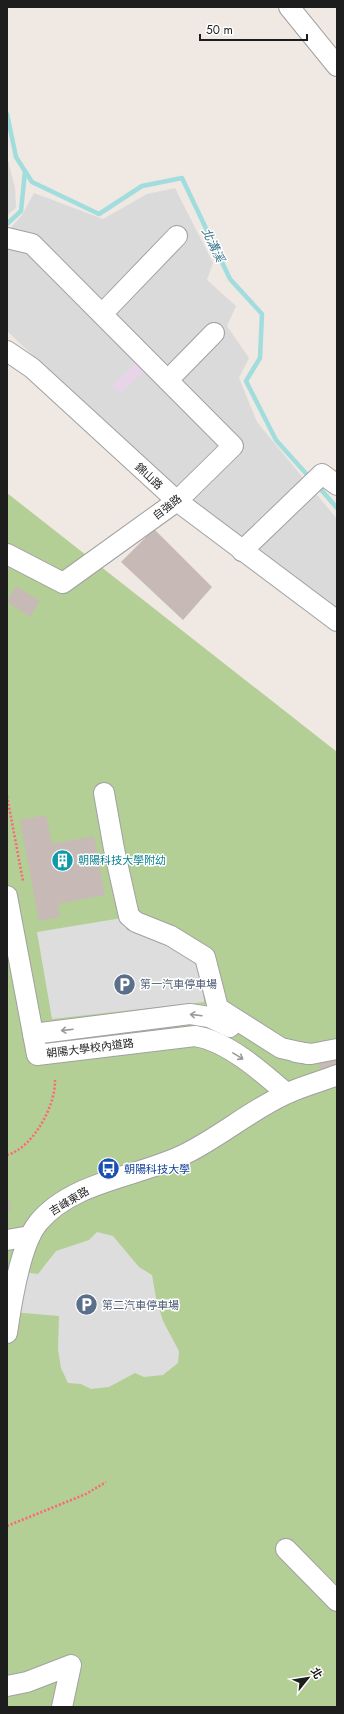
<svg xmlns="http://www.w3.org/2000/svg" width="344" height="1714" viewBox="0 0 344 1714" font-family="Jost,'Noto Sans TC',sans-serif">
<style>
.residential{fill:#dbdada}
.industrial{fill:#e7d4e8}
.forest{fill:#b4cf96}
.parking{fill:#ddd}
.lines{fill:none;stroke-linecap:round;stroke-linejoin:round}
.stream{stroke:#a2ddde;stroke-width:4.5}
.building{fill:#c6b9b6}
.minor-casing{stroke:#a1a1a1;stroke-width:22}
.path{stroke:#fd6578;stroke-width:2.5;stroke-dasharray:2 2;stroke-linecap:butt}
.minor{stroke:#fff;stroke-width:20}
.oneway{stroke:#999}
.labels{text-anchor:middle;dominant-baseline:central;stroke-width:3;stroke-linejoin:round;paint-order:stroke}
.street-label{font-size:11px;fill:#1d1d1d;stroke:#fff}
.culture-label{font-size:11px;fill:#0d838f;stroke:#fff;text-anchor:start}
.service-label{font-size:11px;fill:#4e5e75;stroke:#fff;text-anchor:start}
.transit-label{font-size:11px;fill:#164399;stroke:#fff;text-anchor:start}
.water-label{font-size:12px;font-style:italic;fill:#3d788f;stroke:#fff}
</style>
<rect width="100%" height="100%" fill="#efe8e3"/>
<g class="residential">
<polygon points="7,157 15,188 16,208 7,215"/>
<polygon points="175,188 213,263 207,280 236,306 227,326 249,358 239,378 257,422 337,519 337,614 186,501 7,331 7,232 22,215 34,193 103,219 147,194"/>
</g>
<polygon class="industrial" points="136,363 144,371 120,394 112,386"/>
<polygon class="forest" points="7,493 337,752 337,1707 7,1707"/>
<g class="parking">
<polygon points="122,918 127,930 162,942 200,966 204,1002 52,1019 37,932"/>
<polygon points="97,1232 113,1236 139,1267 152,1275 156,1298 163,1321 179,1351 178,1363 163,1375 144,1377 135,1373 109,1387 91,1389 81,1384 68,1383 61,1368 58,1349 59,1316 12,1312 22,1272 38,1274 56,1251 89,1240"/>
</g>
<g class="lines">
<g class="stream">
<polyline points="7,114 16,157 32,182 99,214 142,186 182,178 230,279 262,314 260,358 246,381 276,440 310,478"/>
<polyline points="7,224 21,211 25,171"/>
<polyline points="317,485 337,508"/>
</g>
</g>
<g class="building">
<polygon points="154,529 212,587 183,620 121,562"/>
<polygon points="16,586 40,601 30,617 7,602"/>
<polygon points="46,815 52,844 94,836 105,895 58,904 60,917 39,921 20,820"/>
<polygon points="337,1058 337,1066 323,1072 318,1064"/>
<polygon points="7,1191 11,1210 7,1211"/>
</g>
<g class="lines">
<defs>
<g id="minor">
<polyline points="289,7 337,66"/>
<polyline points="7,238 32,244 233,446 177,501 63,583 7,554"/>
<polyline points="102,314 177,236"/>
<polyline points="7,351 32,368 177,501 337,621"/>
<polyline points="168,380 214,333"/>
<polyline points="242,551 322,474 337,485"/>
<polyline points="104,793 114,849 129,916 136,922 171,936 205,957 218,1008 281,1048 308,1054"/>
<path d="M7,896l30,159 158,-19c32,5 67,36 91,57"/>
<polyline points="33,1034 190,1014 209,1017 230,1027"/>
<polyline points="296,1052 311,1054 337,1049"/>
<polyline points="7,1240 30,1236"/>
<path d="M7,1333c4,-28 13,-88 31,-110 35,-43 103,-46 149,-70 34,-17 64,-43 99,-59 16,-8 34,-12 51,-19"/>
<polyline points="286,1549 337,1601"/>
<polyline points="7,1686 27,1682 71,1665 62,1707"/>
</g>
</defs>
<use href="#minor" class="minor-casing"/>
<g class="path">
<polyline points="7,796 23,881"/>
<path d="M7,1155c26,-7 49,-50 48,-75"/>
<polyline points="7,1526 86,1494 106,1482"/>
</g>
<use href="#minor" class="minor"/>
</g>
<defs><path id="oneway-shaft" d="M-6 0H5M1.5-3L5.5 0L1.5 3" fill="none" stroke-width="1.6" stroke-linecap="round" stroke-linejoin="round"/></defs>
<g class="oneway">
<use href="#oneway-shaft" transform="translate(196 1015) rotate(-173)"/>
<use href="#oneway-shaft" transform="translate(67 1030) rotate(173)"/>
<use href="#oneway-shaft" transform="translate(238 1056) rotate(31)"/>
</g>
<defs>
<symbol id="building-disc" viewBox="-11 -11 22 22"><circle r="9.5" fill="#0f9aa8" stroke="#fff"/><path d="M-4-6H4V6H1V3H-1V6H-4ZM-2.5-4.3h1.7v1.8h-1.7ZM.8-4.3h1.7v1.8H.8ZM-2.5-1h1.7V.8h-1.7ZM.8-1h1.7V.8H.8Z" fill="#fff"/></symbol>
<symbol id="parking-disc" viewBox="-11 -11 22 22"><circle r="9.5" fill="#5c6f8a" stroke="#fff"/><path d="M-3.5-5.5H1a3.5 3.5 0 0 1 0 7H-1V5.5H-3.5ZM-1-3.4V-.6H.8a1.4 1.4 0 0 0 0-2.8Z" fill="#fff"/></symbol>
<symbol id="bus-disc" viewBox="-11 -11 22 22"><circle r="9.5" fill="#1a4fb4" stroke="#fff"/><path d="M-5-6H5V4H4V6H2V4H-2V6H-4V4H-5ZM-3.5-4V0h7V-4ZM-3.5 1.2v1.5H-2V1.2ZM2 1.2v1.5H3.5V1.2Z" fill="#fff"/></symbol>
</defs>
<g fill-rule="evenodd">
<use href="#building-disc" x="50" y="848" width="25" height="25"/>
<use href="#parking-disc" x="112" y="972" width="25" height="25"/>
<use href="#bus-disc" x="96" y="1156" width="25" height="25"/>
<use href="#parking-disc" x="74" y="1292" width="25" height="25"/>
</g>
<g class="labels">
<g class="street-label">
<text transform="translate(149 476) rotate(43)">錦山路</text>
<text transform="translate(167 507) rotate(-38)">自強路</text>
<text transform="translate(90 1048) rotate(-7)">朝陽大學校內道路</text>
<text transform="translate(69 1201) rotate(-31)">吉峰東路</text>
</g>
<g class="culture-label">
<text x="78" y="860">朝陽科技大學附幼</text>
</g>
<g class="service-label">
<text x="140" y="984">第一汽車停車場</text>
<text x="102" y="1305">第二汽車停車場</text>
</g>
<g class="transit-label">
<text x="124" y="1169">朝陽科技大學</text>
</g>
<g class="water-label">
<text transform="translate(213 245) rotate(64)">北溝溪</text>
</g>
</g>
<rect width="344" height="1714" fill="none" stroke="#1d1d1d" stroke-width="16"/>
<g transform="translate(308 1678) rotate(60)" stroke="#ffffff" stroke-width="3" paint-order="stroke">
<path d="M0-3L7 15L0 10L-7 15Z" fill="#1d1d1d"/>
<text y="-6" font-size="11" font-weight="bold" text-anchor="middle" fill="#1d1d1d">北</text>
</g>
<path d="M200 34v6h107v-6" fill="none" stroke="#1d1d1d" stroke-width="2"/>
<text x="206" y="34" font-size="12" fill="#1d1d1d" stroke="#ffffff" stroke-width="3" paint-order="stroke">50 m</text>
</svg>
